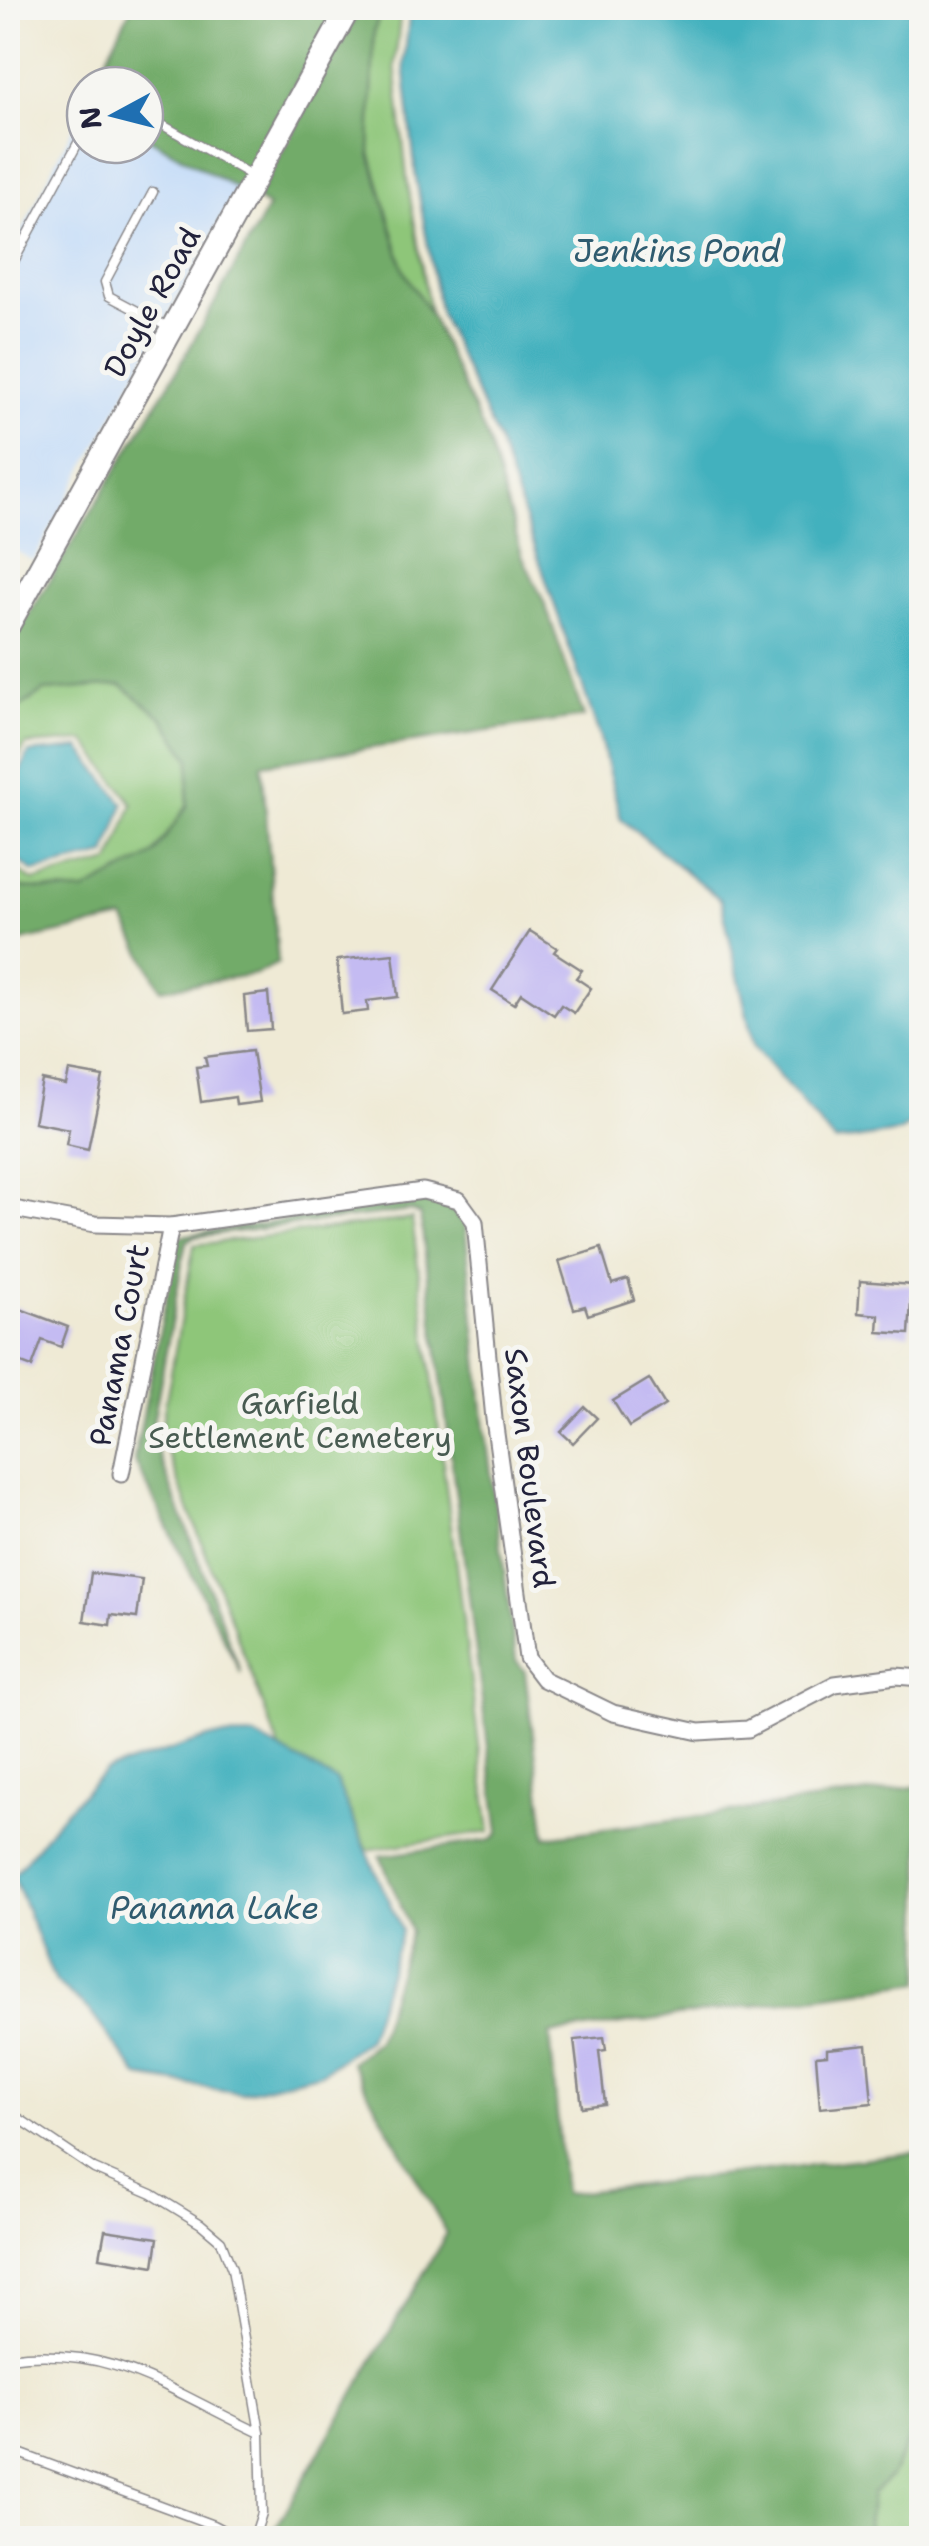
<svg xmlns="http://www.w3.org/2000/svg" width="929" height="2546" viewBox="0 0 929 2546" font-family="'Shantell Sans',sans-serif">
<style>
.built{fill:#c6ddf8}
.green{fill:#8ec679;stroke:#58745a;stroke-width:2.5}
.forest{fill:#72ab69;stroke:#4a6652;stroke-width:2.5}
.water{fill:#43b1be;stroke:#326a7c;stroke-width:2.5}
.building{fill:#c4bbf2}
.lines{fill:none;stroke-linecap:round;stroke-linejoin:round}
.lane-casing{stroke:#888688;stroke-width:11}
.street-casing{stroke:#888688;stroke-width:19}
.secondary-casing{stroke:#888688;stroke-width:26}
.lane{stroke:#fff;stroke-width:8}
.street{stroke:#fff;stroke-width:15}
.secondary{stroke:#fff;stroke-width:22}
.labels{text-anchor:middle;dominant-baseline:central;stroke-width:10;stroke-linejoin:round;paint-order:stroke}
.street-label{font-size:30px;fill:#22223b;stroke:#f6f6f2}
.park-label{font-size:30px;fill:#485b51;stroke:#f6f6f2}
.water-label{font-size:32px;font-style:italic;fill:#2f5b6f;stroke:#f6f6f2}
</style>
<rect width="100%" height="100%" fill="#f6f6f2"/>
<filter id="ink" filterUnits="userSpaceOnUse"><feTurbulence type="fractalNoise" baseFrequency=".01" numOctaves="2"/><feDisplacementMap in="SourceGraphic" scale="20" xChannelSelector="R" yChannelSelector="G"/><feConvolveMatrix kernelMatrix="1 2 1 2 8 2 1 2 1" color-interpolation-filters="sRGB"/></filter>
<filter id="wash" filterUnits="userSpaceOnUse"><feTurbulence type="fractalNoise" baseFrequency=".0048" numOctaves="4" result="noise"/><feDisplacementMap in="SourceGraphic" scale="40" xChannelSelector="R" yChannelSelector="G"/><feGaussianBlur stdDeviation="2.25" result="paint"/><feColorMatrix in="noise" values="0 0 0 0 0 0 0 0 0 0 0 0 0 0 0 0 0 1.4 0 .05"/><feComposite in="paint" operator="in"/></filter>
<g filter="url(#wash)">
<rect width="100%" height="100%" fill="#efead5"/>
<polygon class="built" points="85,102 85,145 145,145 145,136 238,189 33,561 8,546 8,260"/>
<g class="green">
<polygon points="382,8 401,8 395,65 407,179 430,314 404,271 370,153 374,31"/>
<polygon points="121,685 163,718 190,759 187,806 153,855 83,892 8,887 8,863 33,881 111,862 133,804 85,741 26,745 8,775 8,715 44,691"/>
<polygon points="412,1219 490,1832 367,1850 336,1781 280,1750 160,1433 194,1245"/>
<polygon points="921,2423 921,2538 871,2538 868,2523 872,2492 891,2476 915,2429"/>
</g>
<g class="forest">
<polygon points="131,8 337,8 238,189 145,136 145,85 93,85"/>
<polygon points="361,8 382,8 374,31 370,153 404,271 430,314 487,438 522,555 545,604 584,717 262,764 278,963 256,974 161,989 124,919 8,944 8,887 83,892 153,855 187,806 190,759 163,718 121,685 44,691 8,715 8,649 177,370 268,207 256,199"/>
<polygon points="422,1201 452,1209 465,1225 484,1420 516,1660 525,1672 546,1837 921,1786 921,1982 550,2034 564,2194 921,2152 921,2423 914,2429 891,2476 872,2493 868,2523 871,2538 270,2538 447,2233 351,2062 377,2041 411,1931 380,1856 491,1840 499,1833 420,1215 411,1211 193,1237 186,1242 151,1434 241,1673 134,1460 179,1236"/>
</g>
<g class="water">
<polygon points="410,8 907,8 921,21 922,1114 900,1132 835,1142 754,1047 721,900 621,819 598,731 498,441 440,314 416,178 404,64"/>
<polygon points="80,748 124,804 106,855 34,872 8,853 8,794 29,753"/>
<polygon points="255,1736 336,1781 402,1931 368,2039 321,2073 241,2093 139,2077 88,2009 55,1982 13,1876 66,1810 105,1771 211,1737"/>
</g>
<g id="blocks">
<g class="building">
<polygon points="530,931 557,948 554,952 582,970 576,978 591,988 574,1013 561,1005 554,1015 521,993 514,1004 492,990"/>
<polygon points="393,954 398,997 367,1001 368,1011 342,1014 337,960"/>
<polygon points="268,993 271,1029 247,1031 244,996"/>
<polygon points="252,1051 260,1102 236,1105 235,1097 201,1102 196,1067 207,1066 205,1057"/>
<polygon points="69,1071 103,1077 88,1150 66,1145 69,1129 34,1122 42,1080 66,1085"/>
<polygon points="601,1248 612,1284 628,1279 634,1300 588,1315 585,1306 574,1309 559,1261"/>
<polygon points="860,1281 912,1285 909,1334 878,1332 879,1315 858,1313"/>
<polygon points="15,1307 68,1327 61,1347 42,1340 32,1367 8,1358 8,1327"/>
<polygon points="649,1379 665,1405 629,1427 613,1401"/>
<polygon points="585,1407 597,1418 573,1443 561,1432"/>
<polygon points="91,1573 142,1579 137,1618 111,1615 110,1625 84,1621"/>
<polygon points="604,2037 606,2050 599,2051 605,2104 582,2107 574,2040"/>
<polygon points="867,2045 872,2103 820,2108 816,2056 827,2055 827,2049"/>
<polygon points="105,2230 158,2238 154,2266 100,2257"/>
</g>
</g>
</g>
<g filter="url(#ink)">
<use href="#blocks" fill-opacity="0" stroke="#888688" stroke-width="2.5"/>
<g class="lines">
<defs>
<g id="lane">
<polyline points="145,115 251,175"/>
<polyline points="153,192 105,282 109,296 168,327"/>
<polyline points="8,272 85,130"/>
<polyline points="8,2111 94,2169 152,2194 201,2224 221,2241 232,2269 260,2433"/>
<path d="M8,2358c106,-14 161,33 252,75l2,80 -8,25"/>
<polyline points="8,2449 213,2525 238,2538"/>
</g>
<g id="street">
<polyline points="8,1208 95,1224 171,1226 423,1191 459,1200 475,1222 494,1419 527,1658 543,1679 613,1713 699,1732 748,1729 835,1684 896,1676 922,1678"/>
<polyline points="121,1474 171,1226"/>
</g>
<polyline id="secondary" points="8,626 349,8"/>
</defs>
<use href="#lane" class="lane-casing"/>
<use href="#street" class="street-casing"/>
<use href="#secondary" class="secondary-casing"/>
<use href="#lane" class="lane"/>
<use href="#street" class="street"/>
<use href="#secondary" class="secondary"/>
</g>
</g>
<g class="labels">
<g class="street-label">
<text transform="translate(152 302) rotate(-61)">Doyle Road</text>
<text transform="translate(119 1345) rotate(-79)">Panama Court</text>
<text transform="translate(530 1468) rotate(83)">Saxon Boulevard</text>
</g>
<g class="park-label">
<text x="300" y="1403">Garfield<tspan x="300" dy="34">Settlement Cemetery</tspan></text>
</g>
<g class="water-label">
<text x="677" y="250">Jenkins Pond</text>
<text x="215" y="1907">Panama Lake</text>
</g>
</g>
<rect width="929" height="2546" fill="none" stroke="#f6f6f2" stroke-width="40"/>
<g transform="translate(115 115) rotate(263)"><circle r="48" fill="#f6f6f2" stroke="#a1a1a9" stroke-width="2.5"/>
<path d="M0-8L18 38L0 25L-18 38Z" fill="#1f6fb2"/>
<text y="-15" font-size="28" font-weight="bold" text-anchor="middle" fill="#22223b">N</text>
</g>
</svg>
